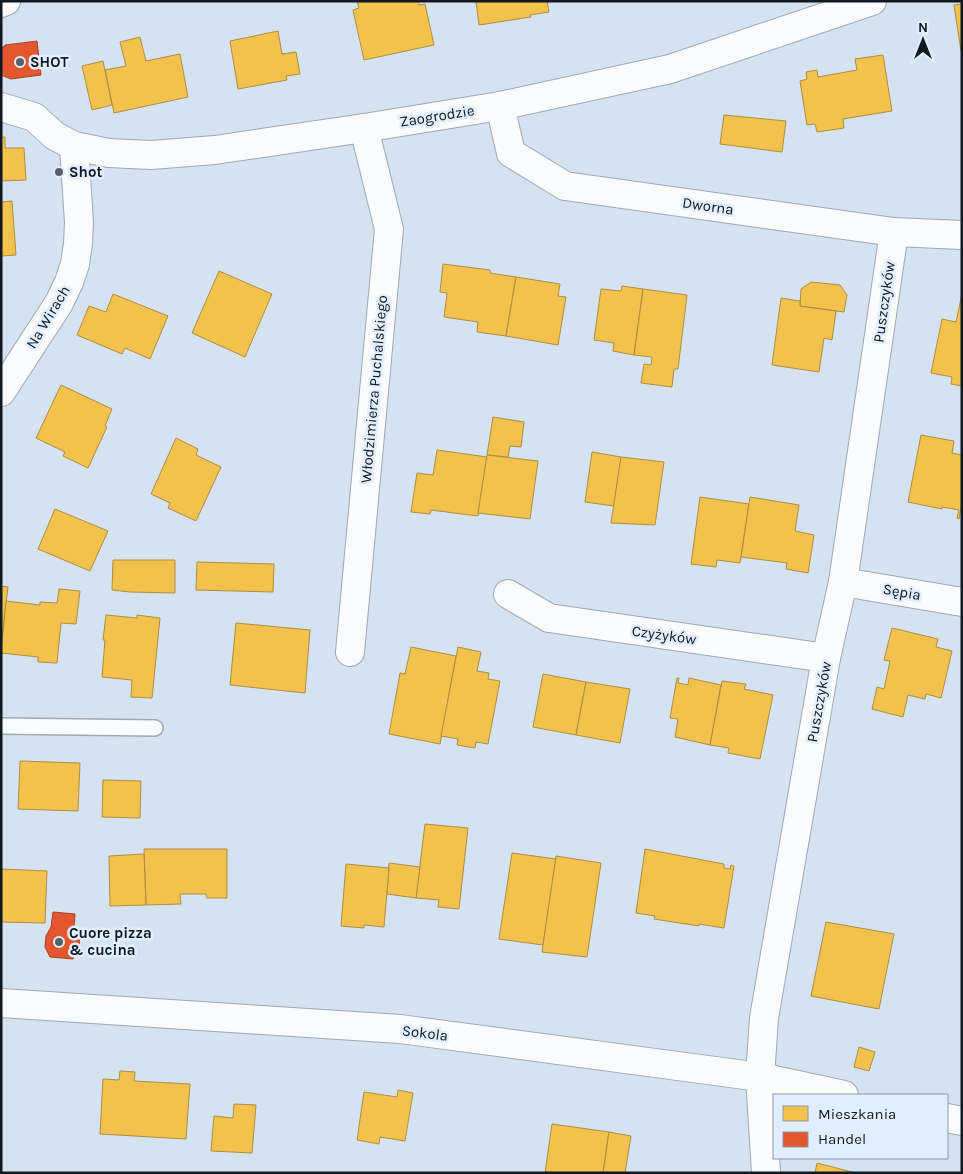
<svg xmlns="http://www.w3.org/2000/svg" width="963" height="1174" viewBox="0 0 963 1174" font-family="Karla,sans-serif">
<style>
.homes{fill:#f2c14e;stroke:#ae8e40}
.shops{fill:#e4572e;stroke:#a4442a}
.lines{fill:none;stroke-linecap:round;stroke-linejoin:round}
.lane-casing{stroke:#9fa8b3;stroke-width:18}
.street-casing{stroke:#9fa8b3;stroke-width:30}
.secondary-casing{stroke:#9fa8b3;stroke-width:30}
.lane{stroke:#f9fbfd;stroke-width:15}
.street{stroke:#f9fbfd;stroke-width:28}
.secondary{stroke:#f9fbfd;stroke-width:28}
.poi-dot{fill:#555f69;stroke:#e0eefd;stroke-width:2}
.labels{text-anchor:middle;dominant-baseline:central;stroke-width:5;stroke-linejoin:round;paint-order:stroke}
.poi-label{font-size:15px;font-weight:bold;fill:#101821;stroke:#e0eefd;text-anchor:start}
.street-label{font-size:15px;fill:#101821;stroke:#e0eefd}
</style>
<rect width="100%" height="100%" fill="#d5e2f0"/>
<g class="homes">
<polygon points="357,1 419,1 419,5 425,4 434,45 364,60 353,10 359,8"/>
<polygon points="476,1 547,1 549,12 530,15 531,17 479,25"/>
<polygon points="962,4 962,51 961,51 954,5"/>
<polygon points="278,31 282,54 296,52 300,74 286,76 287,80 238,89 230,41"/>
<polygon points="140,37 146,61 180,54 188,97 114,113 105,70 126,66 120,42"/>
<polygon points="883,55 892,111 843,119 844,128 817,132 815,124 807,125 800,81 807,79 806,72 817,70 818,77 857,70 855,59"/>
<polygon points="103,61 112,105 92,110 82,66"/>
<polygon points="724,115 786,121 782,152 720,144"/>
<polygon points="1,137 5,137 5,148 24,148 26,180 1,181"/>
<polygon points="12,201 16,255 1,256 1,202"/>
<polygon points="443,264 490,270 490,273 516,277 506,336 477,332 478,322 444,317 447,293 440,292"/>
<polygon points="219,271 272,294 245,357 192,333"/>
<polygon points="516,277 560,284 558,296 566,297 558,345 506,336"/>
<polygon points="811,282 840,285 847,295 844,312 800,306 801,289"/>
<polygon points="622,286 643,289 634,355 613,351 614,343 594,340 601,289 621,291"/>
<polygon points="643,289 687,295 678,369 674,369 672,387 641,383 644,364 651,365 652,357 634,355"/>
<polygon points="113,294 168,316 150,359 125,348 122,354 77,335 89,306 106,312"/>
<polygon points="962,294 962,386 951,384 952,377 931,373 942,319 956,322"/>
<polygon points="781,298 800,301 800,306 836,311 832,340 824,338 819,372 772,365"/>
<polygon points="61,385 112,409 105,426 107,427 88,468 63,456 65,452 36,438"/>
<polygon points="493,417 524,422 521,447 510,446 508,457 487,455"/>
<polygon points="921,435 954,441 952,453 962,455 962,504 959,519 957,518 959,510 942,507 942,509 908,502"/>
<polygon points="176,438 198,449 196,455 221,467 196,521 168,508 170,503 151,494"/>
<polygon points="437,450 487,457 478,516 431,510 430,514 411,512 417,473 433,475"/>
<polygon points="592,452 621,457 614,506 585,502"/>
<polygon points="487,455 538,461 530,519 478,513"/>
<polygon points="621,457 664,462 655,525 611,523"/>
<polygon points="700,497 749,504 740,563 717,560 716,567 691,564"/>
<polygon points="750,497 799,505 795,531 814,535 808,573 786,569 787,563 741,557"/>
<polygon points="55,509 108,531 90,571 38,549"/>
<polygon points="113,560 175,560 175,593 130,592 112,590"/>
<polygon points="197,562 274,564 273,592 196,590"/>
<polygon points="1,586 8,587 1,647"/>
<polygon points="59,589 80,591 76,624 61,623 57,663 38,662 38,657 1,653 6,601 40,605 40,602 57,603"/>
<polygon points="106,615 137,618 137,615 160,618 152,698 131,697 132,680 102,677 105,640 103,640"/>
<polygon points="236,623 310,630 305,693 230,685"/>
<polygon points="892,628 938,639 936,647 952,651 941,698 926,694 925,699 908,695 903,717 872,709 877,687 884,689 890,661 884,660"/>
<polygon points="411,647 456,656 440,744 389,734 400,673 405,674"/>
<polygon points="458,647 481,652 477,671 489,673 488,679 500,681 488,744 476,742 475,748 457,745 458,739 441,736"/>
<polygon points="543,674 586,682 576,735 533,727"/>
<polygon points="677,678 679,678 678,683 688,685 689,678 721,685 710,745 675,737 678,719 670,718"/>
<polygon points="722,681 746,684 744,689 773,695 760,759 728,753 729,748 710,745"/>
<polygon points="586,682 630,689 620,743 576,735"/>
<polygon points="20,761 80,763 78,811 18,809"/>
<polygon points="103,780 141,781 140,818 102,817"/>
<polygon points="425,824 468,828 459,909 438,907 439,900 416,898"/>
<polygon points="144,849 227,849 227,898 207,898 206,894 180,894 181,904 146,905"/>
<polygon points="645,849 724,864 724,868 730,869 731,865 734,866 724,928 699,924 699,926 654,919 655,916 636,913"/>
<polygon points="512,853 556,859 543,945 499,939"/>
<polygon points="144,854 146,905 110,906 109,856"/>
<polygon points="556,856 601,863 587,957 542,952"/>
<polygon points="389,863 420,867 416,898 387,894"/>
<polygon points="346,864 389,868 384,927 364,925 364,928 341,926"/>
<polygon points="1,869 47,871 45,923 1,922"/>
<polygon points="826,922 894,934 879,1009 811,996"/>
<polygon points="859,1047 875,1052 869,1071 854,1067"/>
<polygon points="120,1071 135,1072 134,1081 190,1084 186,1139 100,1134 103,1079 119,1080"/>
<polygon points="398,1090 413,1093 405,1141 380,1137 379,1144 357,1140 364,1092 397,1097"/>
<polygon points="234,1104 256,1105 252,1153 211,1151 214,1116 233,1118"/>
<polygon points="552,1124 609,1132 603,1173 545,1173"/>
<polygon points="609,1132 631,1136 625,1173 603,1173"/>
<polygon points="817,1163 856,1173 815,1173"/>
</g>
<g class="shops">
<polygon points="37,41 41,75 11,79 1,75 1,49 5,45"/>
<polygon points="53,912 75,914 74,929 80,939 78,950 73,959 50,957 45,947 46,936 51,927"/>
</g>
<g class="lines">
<defs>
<polyline id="lane" points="1,726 155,728"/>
<g id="street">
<polyline points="500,106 511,153 565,186 894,232 962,235"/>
<polyline points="1,107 34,117 55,136 74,146 109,153 151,155 215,150 364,128 500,106 670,69 872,1"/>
<polyline points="1,392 59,303 69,282 75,264 78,244 79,222 74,146"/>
<polyline points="843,582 962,602"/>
<polyline points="508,594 549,618 826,658"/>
<polyline points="350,652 389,229 364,128"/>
<polyline points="1,1003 400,1029 760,1077 844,1095"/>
<polyline points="947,1118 962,1121"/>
<polyline points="766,1173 760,1077 764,1018 826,658 843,582 894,232"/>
</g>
<polyline id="secondary" points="1,3 6,1"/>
</defs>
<use href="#lane" class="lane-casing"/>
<use href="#street" class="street-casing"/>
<use href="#secondary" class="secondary-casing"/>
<use href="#lane" class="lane"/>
<use href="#street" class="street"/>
<use href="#secondary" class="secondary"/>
</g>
<g class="poi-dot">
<circle cx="20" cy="62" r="5"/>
<circle cx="59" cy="172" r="5"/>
<circle cx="59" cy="942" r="5"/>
</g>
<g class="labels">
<g class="poi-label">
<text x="30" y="62">SHOT</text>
<text x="69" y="172">Shot</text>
<text x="69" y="933">Cuore pizza<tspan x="69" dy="17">&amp; cucina</tspan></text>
</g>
<g class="street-label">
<text transform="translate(437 116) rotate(-9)">Zaogrodzie</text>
<text transform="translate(708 206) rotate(8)">Dworna</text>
<text transform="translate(884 302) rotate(-82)">Puszczyków</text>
<text transform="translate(48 317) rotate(-59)">Na Wirach</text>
<text transform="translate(374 389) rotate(-85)">Włodzimierza Puchalskiego</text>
<text transform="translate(902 592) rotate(10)">Sępia</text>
<text transform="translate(664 635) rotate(8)">Czyżyków</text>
<text transform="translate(819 702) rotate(-80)">Puszczyków</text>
<text transform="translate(425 1033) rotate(7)">Sokola</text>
</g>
</g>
<rect width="963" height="1174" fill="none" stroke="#101821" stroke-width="5"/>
<rect x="773" y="1094" width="175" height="65" fill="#e0eefd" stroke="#8d98a5"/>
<rect x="783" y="1106" width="25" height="15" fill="#f2c14e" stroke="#8d98a5"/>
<text x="818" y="1119" font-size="15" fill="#101821">Mieszkania</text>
<rect x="783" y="1132" width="25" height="15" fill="#e4572e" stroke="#8d98a5"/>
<text x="818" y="1144" font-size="15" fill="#101821">Handel</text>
<g transform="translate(923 40)" stroke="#e0eefd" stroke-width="4" paint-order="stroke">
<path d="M0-4L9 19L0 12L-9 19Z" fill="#101821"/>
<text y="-8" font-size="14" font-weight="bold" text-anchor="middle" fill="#101821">N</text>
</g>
</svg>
